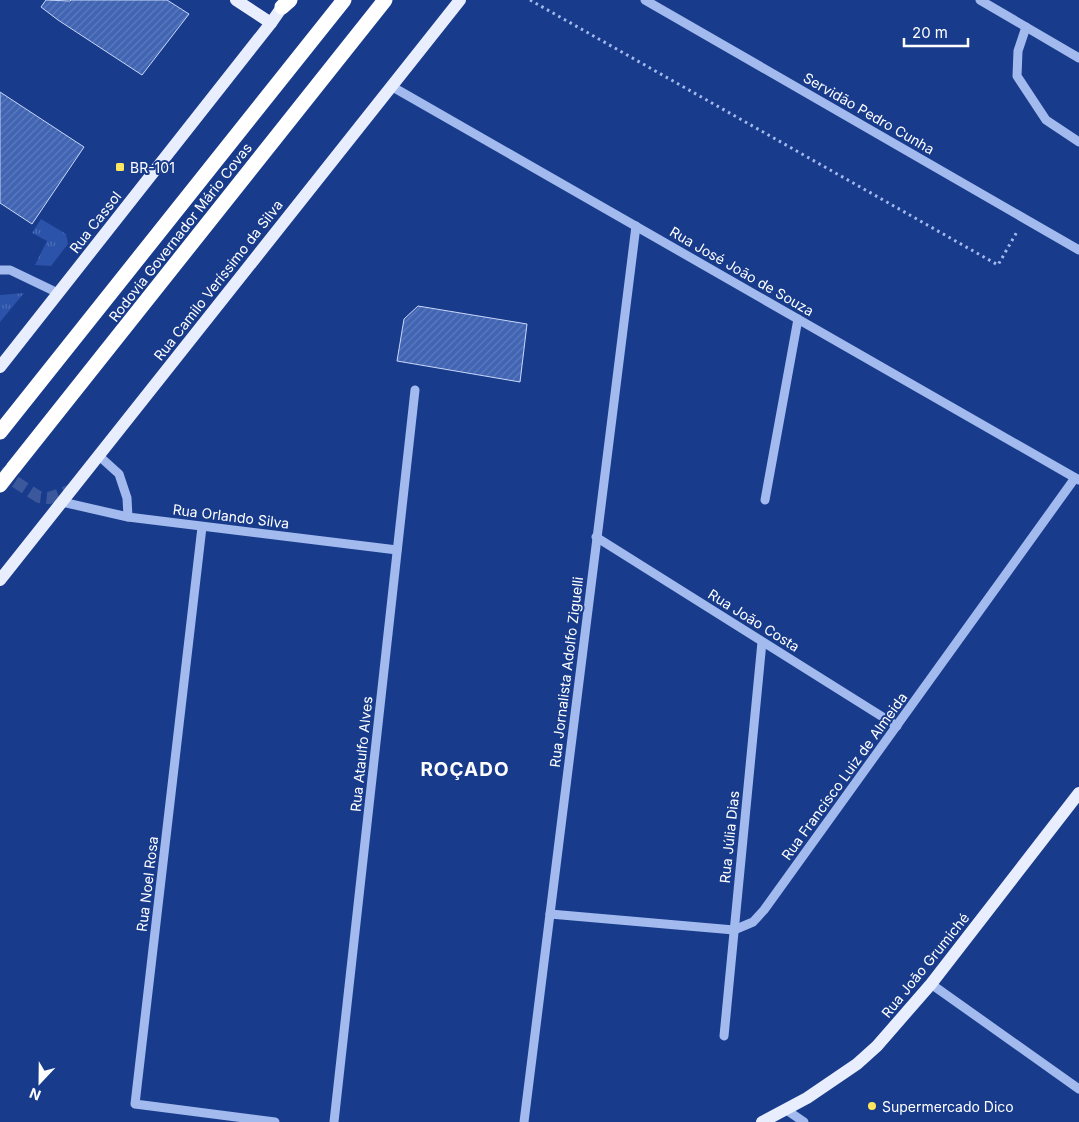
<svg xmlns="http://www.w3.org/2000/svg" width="1079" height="1122" viewBox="0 0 1079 1122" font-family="Inter,sans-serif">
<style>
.grass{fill:url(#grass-tufts)}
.building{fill:url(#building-hatch);stroke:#c8d8fa}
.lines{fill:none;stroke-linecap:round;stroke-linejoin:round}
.major-tunnel{stroke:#3b589c;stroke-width:12;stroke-dasharray:12 6;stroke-linecap:butt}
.path{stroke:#a2baee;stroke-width:3;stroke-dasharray:2.5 4;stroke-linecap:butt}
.minor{stroke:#a2baee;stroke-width:9}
.major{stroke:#e9eeff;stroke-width:12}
.highway{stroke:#fff;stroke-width:15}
.highway-bridge{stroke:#fff;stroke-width:15}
.poi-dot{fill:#ffe65f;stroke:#183b8b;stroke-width:2}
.labels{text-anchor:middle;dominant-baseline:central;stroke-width:4;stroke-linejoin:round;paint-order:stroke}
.street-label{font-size:14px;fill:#fff;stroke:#183b8b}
.poi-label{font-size:14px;fill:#fff;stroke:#183b8b;text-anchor:start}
.district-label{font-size:19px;font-weight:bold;letter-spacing:1px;fill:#fff;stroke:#183b8b}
</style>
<defs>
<pattern id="grass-tufts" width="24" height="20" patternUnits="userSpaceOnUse" patternTransform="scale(1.25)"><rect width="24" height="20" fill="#2b53a9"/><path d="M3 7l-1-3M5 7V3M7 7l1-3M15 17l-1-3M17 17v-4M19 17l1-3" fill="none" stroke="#4b6db6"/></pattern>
<pattern id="building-hatch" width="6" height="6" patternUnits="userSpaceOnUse" patternTransform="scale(1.25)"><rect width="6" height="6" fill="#4164b3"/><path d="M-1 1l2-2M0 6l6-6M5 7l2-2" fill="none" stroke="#5e7bbe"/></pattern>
</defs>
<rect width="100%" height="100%" fill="#183b8b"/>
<g class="grass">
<polygon points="41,219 66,234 68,244 51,266 35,265 47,241 32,233"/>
<polygon points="24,293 0,322 0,295"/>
</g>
<g class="building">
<polygon points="46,0 70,1 71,0 167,0 189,14 142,75 58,20 41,7"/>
<polygon points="0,92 84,147 32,224 0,203"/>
<polygon points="418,306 527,324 520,382 397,361 404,319"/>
</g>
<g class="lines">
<polyline class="major-tunnel" points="0,472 39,497 49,498 72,490"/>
<polyline class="path" points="530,0 998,265 1018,230"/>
<g class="minor">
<polyline points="645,0 1079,250"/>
<polyline points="980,0 1079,58"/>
<polyline points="1026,27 1018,51 1017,76 1046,120 1079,142"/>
<polyline points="391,86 1079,480"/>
<polyline points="0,270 10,270 58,293"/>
<polyline points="98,455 119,474 127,498 128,517"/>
<polyline points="765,500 798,319"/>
<polyline points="62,502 128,517 397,550"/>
<polyline points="202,527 135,1104 275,1122"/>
<polyline points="596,537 897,726"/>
<polyline points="550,914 734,930 753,922 764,910 1075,478"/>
<polyline points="931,984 1079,1089"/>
<polyline points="724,1036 762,642"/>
<polyline points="785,1109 804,1122"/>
<polyline points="334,1122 415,390"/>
<polyline points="524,1122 636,226"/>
</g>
<g class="major">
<polyline points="236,0 271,23"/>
<polyline points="0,367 271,23 287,0"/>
<polyline points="0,580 460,0"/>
<polyline points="762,1122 807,1098 857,1064 877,1046 931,984 1079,793"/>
</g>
<g class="highway">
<polyline points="282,7 290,0"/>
<polyline points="0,432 344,0"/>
<polyline points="14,467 385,0"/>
</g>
<polyline class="highway-bridge" points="0,485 14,467"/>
</g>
<g class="poi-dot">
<rect x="115" y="162" width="10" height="10" rx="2.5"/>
<circle cx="872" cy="1106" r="5"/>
</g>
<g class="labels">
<g class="street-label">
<text transform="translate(869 113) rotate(30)">Servidão Pedro Cunha</text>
<text transform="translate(95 222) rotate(-52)">Rua Cassol</text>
<text transform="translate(180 232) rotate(-52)">Rodovia Governador Mário Covas</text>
<text transform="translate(742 271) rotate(30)">Rua José João de Souza</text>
<text transform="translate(218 280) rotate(-52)">Rua Camilo Veríssimo da Silva</text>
<text transform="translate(231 516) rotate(7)">Rua Orlando Silva</text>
<text transform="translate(754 620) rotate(32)">Rua João Costa</text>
<text transform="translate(566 672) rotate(-83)">Rua Jornalista Adolfo Ziguelli</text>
<text transform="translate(361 754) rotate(-84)">Rua Ataulfo Alves</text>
<text transform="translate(844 776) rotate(-54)">Rua Francisco Luiz de Almeida</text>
<text transform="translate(729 837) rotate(-84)">Rua Júlia Dias</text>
<text transform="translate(147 884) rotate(-83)">Rua Noel Rosa</text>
<text transform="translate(925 965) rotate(-51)">Rua João Grumiché</text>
</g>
<g class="poi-label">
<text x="130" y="167">BR-101</text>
<text x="882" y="1106">Supermercado Dico</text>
</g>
<g class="district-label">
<text x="465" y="769">ROÇADO</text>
</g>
</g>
<g transform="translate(40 1082) rotate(202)" stroke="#183b8b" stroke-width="4" paint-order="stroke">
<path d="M0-4L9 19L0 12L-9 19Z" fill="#ffffff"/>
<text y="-8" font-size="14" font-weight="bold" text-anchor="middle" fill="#ffffff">N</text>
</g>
<path d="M904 38v8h64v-8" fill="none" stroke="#ffffff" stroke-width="2.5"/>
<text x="912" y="38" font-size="15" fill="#ffffff" stroke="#183b8b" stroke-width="4" paint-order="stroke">20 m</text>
</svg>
